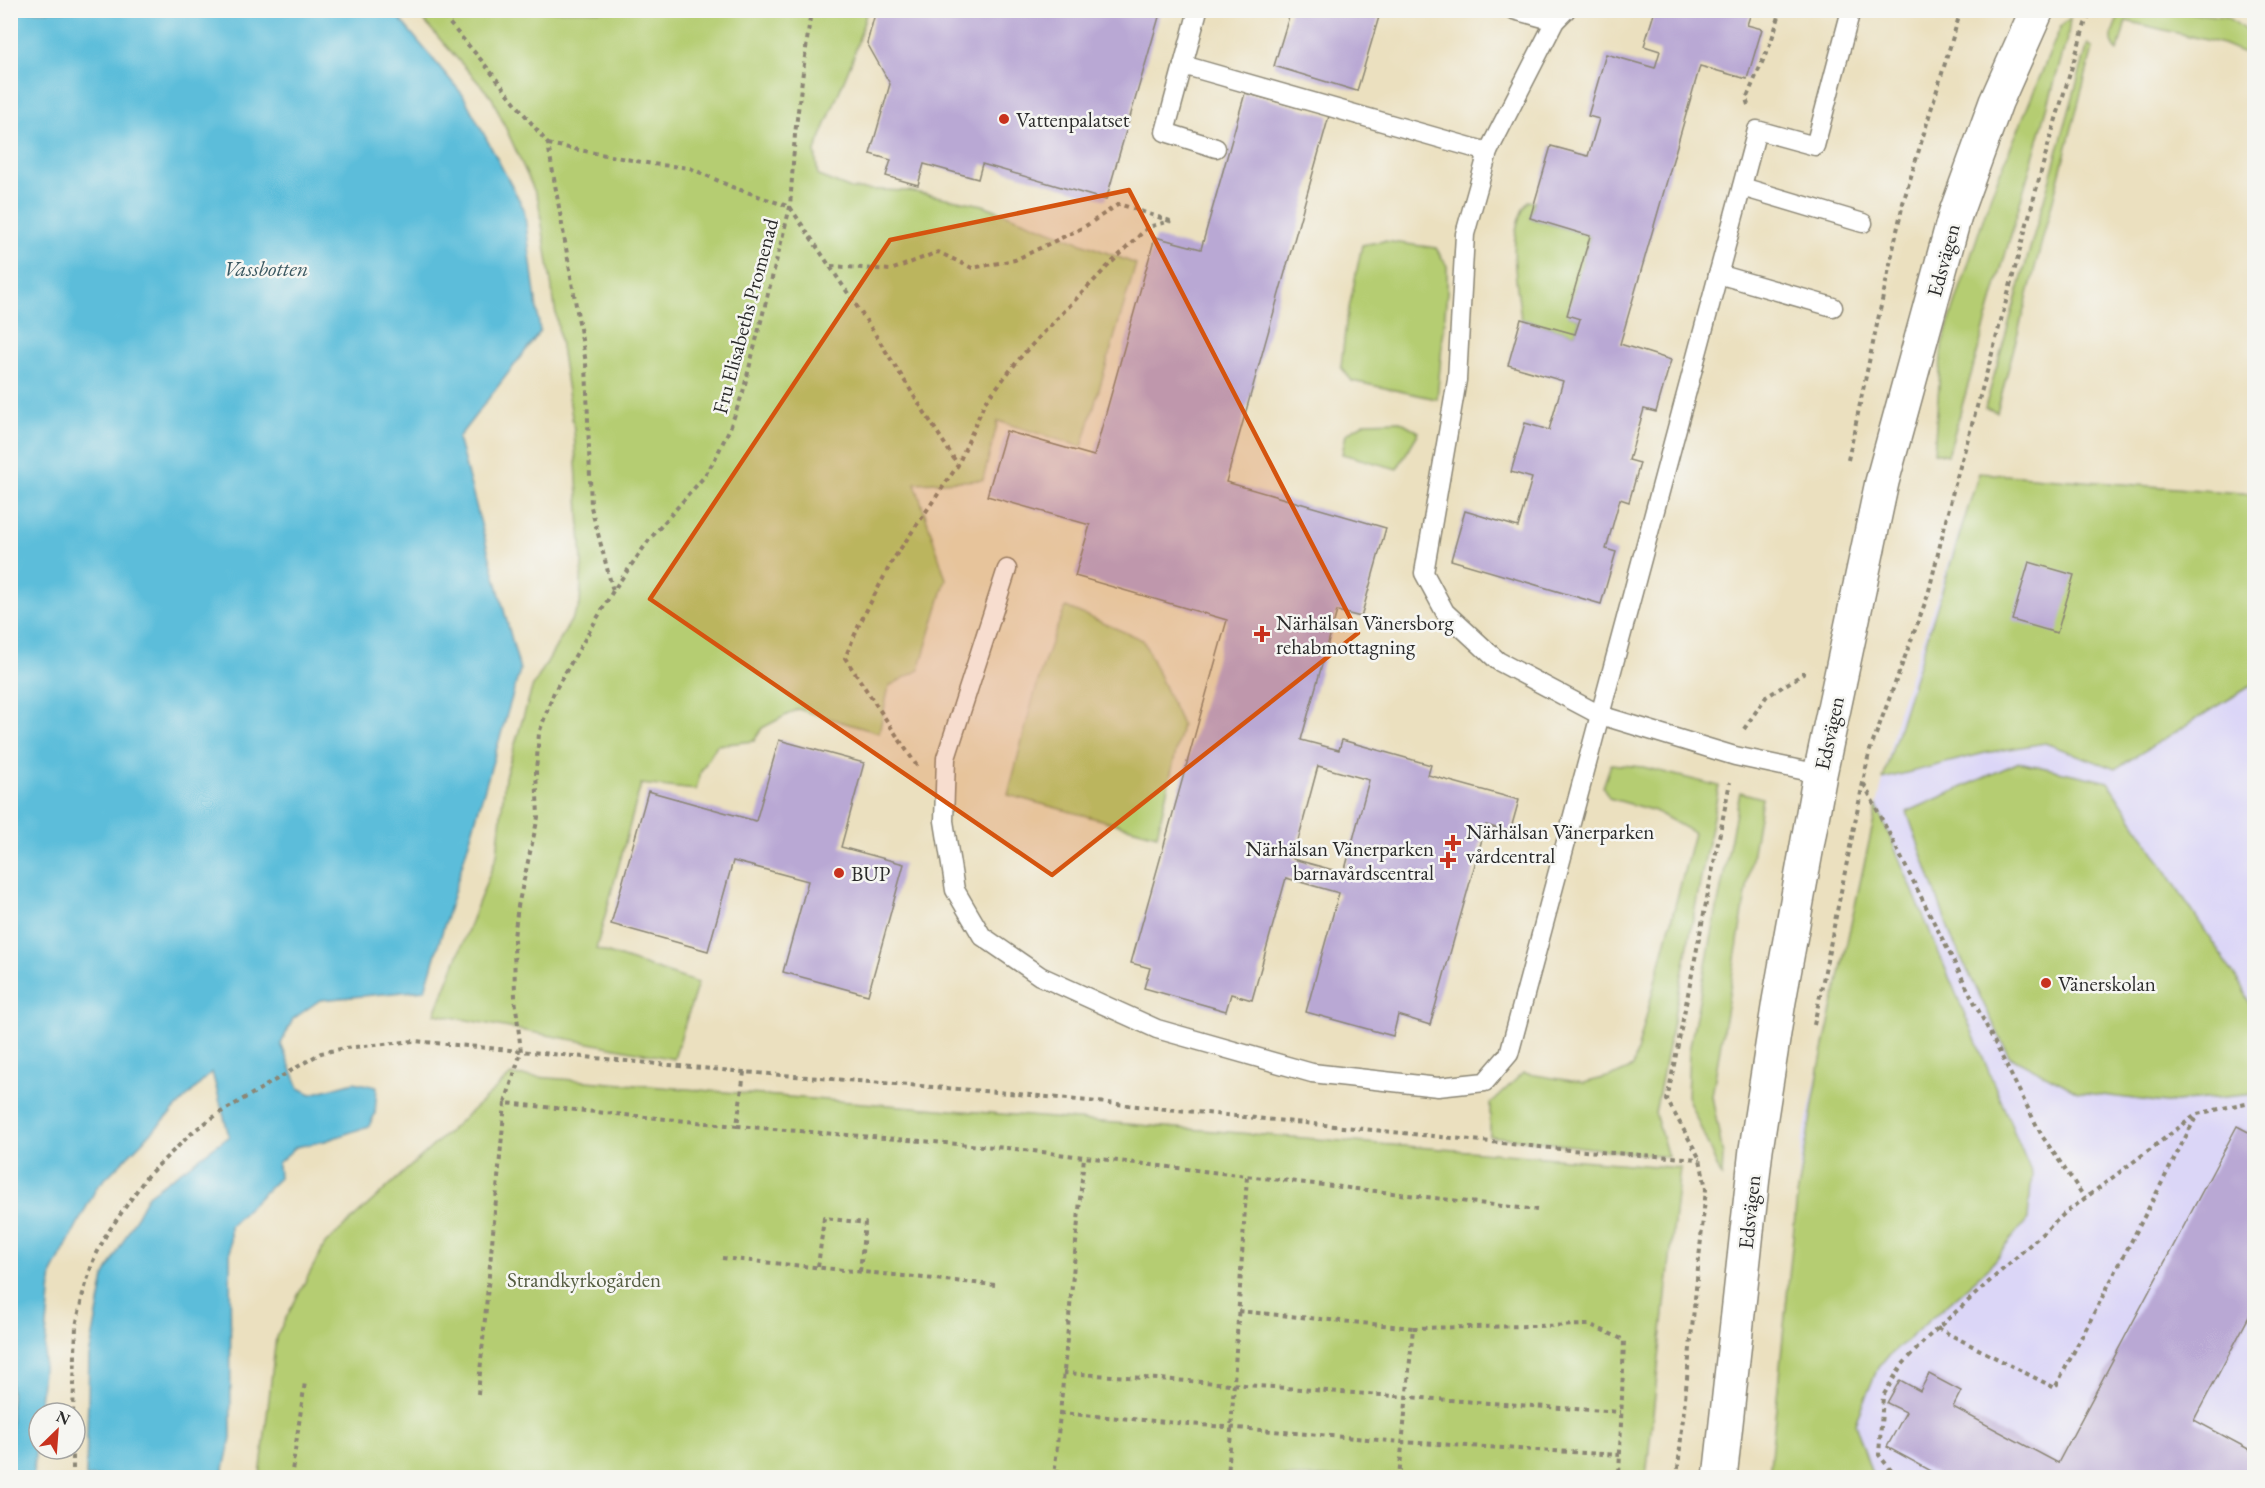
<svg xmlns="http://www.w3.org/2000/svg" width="2265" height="1488" viewBox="0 0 2265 1488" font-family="'EB Garamond',serif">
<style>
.built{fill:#dbd6f7}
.green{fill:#b5cd72;stroke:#707c4e;stroke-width:1.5}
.water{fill:#5bbdda;stroke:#437482;stroke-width:1.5}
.building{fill:#b9a8d4;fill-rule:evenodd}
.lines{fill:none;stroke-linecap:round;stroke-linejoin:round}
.lane-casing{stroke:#8b8675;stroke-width:21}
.secondary-casing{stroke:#8b8675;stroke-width:36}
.path{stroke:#8b8675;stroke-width:4;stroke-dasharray:4.5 4.5;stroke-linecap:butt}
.lane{stroke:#fff;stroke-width:18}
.secondary{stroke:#fff;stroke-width:33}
.marked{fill:#d5540f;fill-opacity:0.2;stroke:#d5540f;stroke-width:4.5;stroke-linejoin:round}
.poi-dot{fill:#c8321e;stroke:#f6f6f2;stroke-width:2}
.labels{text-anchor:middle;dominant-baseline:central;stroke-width:5;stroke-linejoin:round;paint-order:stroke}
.poi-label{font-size:21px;fill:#2b2b2b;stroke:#f6f6f2;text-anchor:start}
.street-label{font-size:21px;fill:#2b2b2b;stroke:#f6f6f2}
.park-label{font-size:21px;fill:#545c40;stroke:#f6f6f2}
.water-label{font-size:22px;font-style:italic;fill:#395760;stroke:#f6f6f2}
</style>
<rect width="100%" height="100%" fill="#f6f6f2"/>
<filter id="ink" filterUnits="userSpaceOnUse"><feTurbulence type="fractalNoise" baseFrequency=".0167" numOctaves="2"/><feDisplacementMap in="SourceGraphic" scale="12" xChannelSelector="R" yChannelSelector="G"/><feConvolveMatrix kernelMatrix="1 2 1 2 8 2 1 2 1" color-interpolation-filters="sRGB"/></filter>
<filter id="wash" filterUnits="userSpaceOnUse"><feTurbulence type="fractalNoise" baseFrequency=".008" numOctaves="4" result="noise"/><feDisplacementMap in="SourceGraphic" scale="24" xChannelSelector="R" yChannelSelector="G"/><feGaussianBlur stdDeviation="1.35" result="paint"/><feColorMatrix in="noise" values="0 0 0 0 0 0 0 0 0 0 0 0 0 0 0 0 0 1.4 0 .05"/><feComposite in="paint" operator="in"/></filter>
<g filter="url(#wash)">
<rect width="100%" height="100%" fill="#ebe0bf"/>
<polygon class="built" points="1979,473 2149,492 2254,499 2254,1477 1773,1478 1802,1142 1898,712"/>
<g class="green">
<polygon points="415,11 867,11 853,58 815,151 818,176 851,189 909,191 983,205 1136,264 1082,447 998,421 983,480 915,483 946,579 919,670 889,686 879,733 798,709 762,728 754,741 717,745 701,771 696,790 641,784 596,949 698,983 674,1059 435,1014 497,855 505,777 532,688 580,605 582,562 574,430 538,199 492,98"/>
<path d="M2132,11h39l57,6 26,20v26l-7,-9 -24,-10 -97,-23 -8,30c-12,-10 -3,-24 1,-36z"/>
<polygon points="2070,18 2068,35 1948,455 1934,452 1942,344 1991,195 2061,26"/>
<polygon points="2088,44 2093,48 1997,412 1985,408"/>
<path d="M1528,201l7,1 -5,16 60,18 -22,79 12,4 -5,15 -54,-15c-4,-38 -16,-85 7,-118z"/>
<polygon points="1384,241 1436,248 1447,266 1447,292 1437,399 1352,381 1341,367 1346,323 1362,245"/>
<polygon points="1400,421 1419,432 1397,469 1342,454 1346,434 1366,422"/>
<polygon points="1979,473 2254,494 2254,684 2115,769 2045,743 1985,753 1883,779"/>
<path d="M1066,607l77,33 39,85 -25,110 -149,-40c17,-63 30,-129 58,-188z"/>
<polygon points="2019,762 2108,782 2242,987 2254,1015 2254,1094 2166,1103 2078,1092 2009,1056 1952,939 1907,812"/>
<polygon points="1611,764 1643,767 1719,786 1655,1113 1668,1157 1490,1136 1490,1104 1523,1073 1584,1083 1615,1075 1633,1067 1694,833 1655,811 1609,798 1603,787"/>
<polygon points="1740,792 1762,798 1712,1096 1723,1155 1722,1178 1687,1096 1689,1051"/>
<polygon points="1877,806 2032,1174 2028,1219 1987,1269 1879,1365 1855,1423 1873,1477 1769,1477 1797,1196 1820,1064"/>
<polygon points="511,1075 1680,1168 1646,1477 260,1477 276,1337 325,1244"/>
</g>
<polygon class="water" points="10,11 393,11 463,95 524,209 540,332 458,438 520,670 425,990 320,1000 293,1019 281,1044 299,1088 311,1094 354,1082 377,1087 375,1114 369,1126 325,1141 296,1147 278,1163 279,1178 230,1226 231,1438 222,1477 86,1477 89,1357 104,1277 148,1195 229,1136 212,1072 97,1187 52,1273 33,1477 11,1477"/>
<g id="blocks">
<g class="building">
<polygon points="876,10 1161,10 1106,200 982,164 978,179 924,164 918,185 886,176 891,160 870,154 890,84 867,43"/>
<polygon points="1291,10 1381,10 1357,91 1274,66"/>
<polygon points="1655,10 1752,10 1747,25 1762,29 1747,79 1700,66 1620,344 1671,360 1656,412 1644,409 1629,460 1640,463 1629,502 1620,499 1606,549 1616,552 1601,604 1451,560 1465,511 1518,527 1532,478 1511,472 1525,423 1549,430 1563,381 1508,365 1521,319 1575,334 1580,319 1567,315 1590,236 1530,218 1551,146 1588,156 1599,119 1588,116 1606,54 1655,68 1660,51 1644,46"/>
<path d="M1245,93l84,23 -103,366 160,46 -25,89 -24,-6 -36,129 38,10 3,-10 89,25 -3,10 91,25 -9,32 -24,-7 -56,200 -32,-10 -5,21 -87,-24 33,-119 -53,-15 -34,122 -21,-6 -5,17 -82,-23 6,-20 -19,-5 96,-343 -152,-44 15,-51 -103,-29 19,-65 88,25 61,-219 46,12zM1318,766l51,14 -25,93 -51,-14z"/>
<polygon points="2029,562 2074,575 2057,633 2012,620"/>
<polygon points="779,740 864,763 841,847 904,864 868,995 783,972 808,881 733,861 708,951 611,924 648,791 756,821"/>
<polygon points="2237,1126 2254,1135 2254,1307 2194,1420 2254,1452 2254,1478 1944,1478 1887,1447 1906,1412 1887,1403 1900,1380 1920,1391 1929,1374 1961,1391 1953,1407 2058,1463"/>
</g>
</g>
</g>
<g filter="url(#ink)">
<use href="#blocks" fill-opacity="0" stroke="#8b8675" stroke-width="1.5"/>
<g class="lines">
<defs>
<g id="lane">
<polyline points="1198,10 1165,132 1216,148"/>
<polyline points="1514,10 1555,21"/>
<polyline points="1566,10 1555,21 1488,152 1465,234 1457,380 1424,573 1445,612 1498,661 1600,715 1735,756 1820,774"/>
<polyline points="1183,65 1488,152"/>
<polyline points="1742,187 1863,223"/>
<polyline points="1718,274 1833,307"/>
<polyline points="1007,569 946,758 944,821 955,890 982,936 1040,976 1157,1029 1312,1073 1438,1087 1485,1082 1509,1054 1757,130 1815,146 1851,10"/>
</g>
<polyline id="secondary" points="1720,1478 1756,1149 1779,1001 1820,774 1882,482 1955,215 1996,102 2037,10"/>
</defs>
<use href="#lane" class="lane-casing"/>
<use href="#secondary" class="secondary-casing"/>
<g class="path">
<polyline points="438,10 482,61 548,144 586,363 591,507 613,591"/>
<polyline points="1748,105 1746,99 1771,42 1781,10"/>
<polyline points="548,144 652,164 690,168 732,187 790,207 866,320 958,465"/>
<polyline points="831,266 891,270 938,252 972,268 1015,260 1084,227 1119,204 1170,221"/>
<polyline points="1848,460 1903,203 1961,10"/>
<polyline points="1744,729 1766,697 1803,674 1803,670"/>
<polyline points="917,766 845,658 858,627 892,561 958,465 985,402 1024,353 1106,268 1148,227 1171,221"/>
<polyline points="1864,784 2042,1136 2085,1198"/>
<polyline points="1814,1025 1869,753 1928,595 1953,491 1990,361 2049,142 2085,24 2093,10"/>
<polyline points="744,1072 737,1126 505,1103 521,1052 515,998 514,937 518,906 538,817 536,771 539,733 554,692 613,591 649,540 703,478 714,461 730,428 743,392 790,207 795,134 811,10"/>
<polyline points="737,1126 1007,1148 1537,1210"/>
<polyline points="722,1258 995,1285"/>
<polyline points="818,1267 824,1218 865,1223 860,1272"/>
<polyline points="1238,1311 1413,1328 1399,1478"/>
<polyline points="1413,1328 1591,1325 1624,1340 1619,1478"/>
<polyline points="1937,1328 2055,1388 2196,1117"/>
<path d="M1063,1373c187,11 372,27 558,39"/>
<polyline points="478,1394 505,1103"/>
<polyline points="73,1413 76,1326 83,1294 93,1261 106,1235 147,1176 195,1130 218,1114 321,1053 345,1048 414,1041 744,1072 1009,1093 1570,1150 1700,1159"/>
<polyline points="1060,1413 1402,1442 1620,1455"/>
<polyline points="1055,1472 1154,1478"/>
<polyline points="73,1478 73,1449"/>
<polyline points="291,1478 305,1382"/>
<polyline points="1054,1478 1084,1157"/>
<polyline points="1228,1478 1247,1176"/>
<polyline points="1677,1478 1706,1189 1700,1159 1667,1100 1730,782"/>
<polyline points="1897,1478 1879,1455 1883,1396 1901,1366 1928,1337 2064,1214 2197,1114 2254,1101"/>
</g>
<use href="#lane" class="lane"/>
<use href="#secondary" class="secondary"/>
</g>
</g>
<path class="marked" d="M1129,190l229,443 -306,242 -402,-276 240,-359z"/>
<g class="poi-dot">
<circle cx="1004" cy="119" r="6"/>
<path d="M1259 625h6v6h6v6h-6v6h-6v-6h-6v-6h6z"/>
<path d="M1450 834h6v6h6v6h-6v6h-6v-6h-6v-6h6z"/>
<path d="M1445 851h6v6h6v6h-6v6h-6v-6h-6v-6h6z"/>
<circle cx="839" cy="873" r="6"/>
<circle cx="2046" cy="983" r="6"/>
</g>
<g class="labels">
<g class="poi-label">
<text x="1016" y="119">Vattenpalatset</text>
<text x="1276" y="622">Närhälsan Vänersborg<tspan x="1276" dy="24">rehabmottagning</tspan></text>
<text x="1466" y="831">Närhälsan Vänerparken<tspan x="1466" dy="24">vårdcentral</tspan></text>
<text x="1434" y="848" text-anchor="end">Närhälsan Vänerparken<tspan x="1434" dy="24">barnavårdscentral</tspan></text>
<text x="851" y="873">BUP</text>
<text x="2058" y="983">Vänerskolan</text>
</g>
<g class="street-label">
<text transform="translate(1943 260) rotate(-75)">Edsvägen</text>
<text transform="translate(745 316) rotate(-75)">Fru Elisabeths Promenad</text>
<text transform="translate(1829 733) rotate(-78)">Edsvägen</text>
<text transform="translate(1749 1212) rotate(-84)">Edsvägen</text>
</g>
<g class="park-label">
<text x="584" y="1279">Strandkyrkogården</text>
</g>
<g class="water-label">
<text x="266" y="268">Vassbotten</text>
</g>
</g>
<rect width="2265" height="1488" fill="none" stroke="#f6f6f2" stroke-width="36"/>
<g transform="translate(57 1431) rotate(25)"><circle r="28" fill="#f6f6f2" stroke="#a5a5a2" stroke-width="1.5"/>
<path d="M0-4.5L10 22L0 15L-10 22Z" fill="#c8321e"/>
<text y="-9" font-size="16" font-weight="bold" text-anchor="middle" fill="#2b2b2b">N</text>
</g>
</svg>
